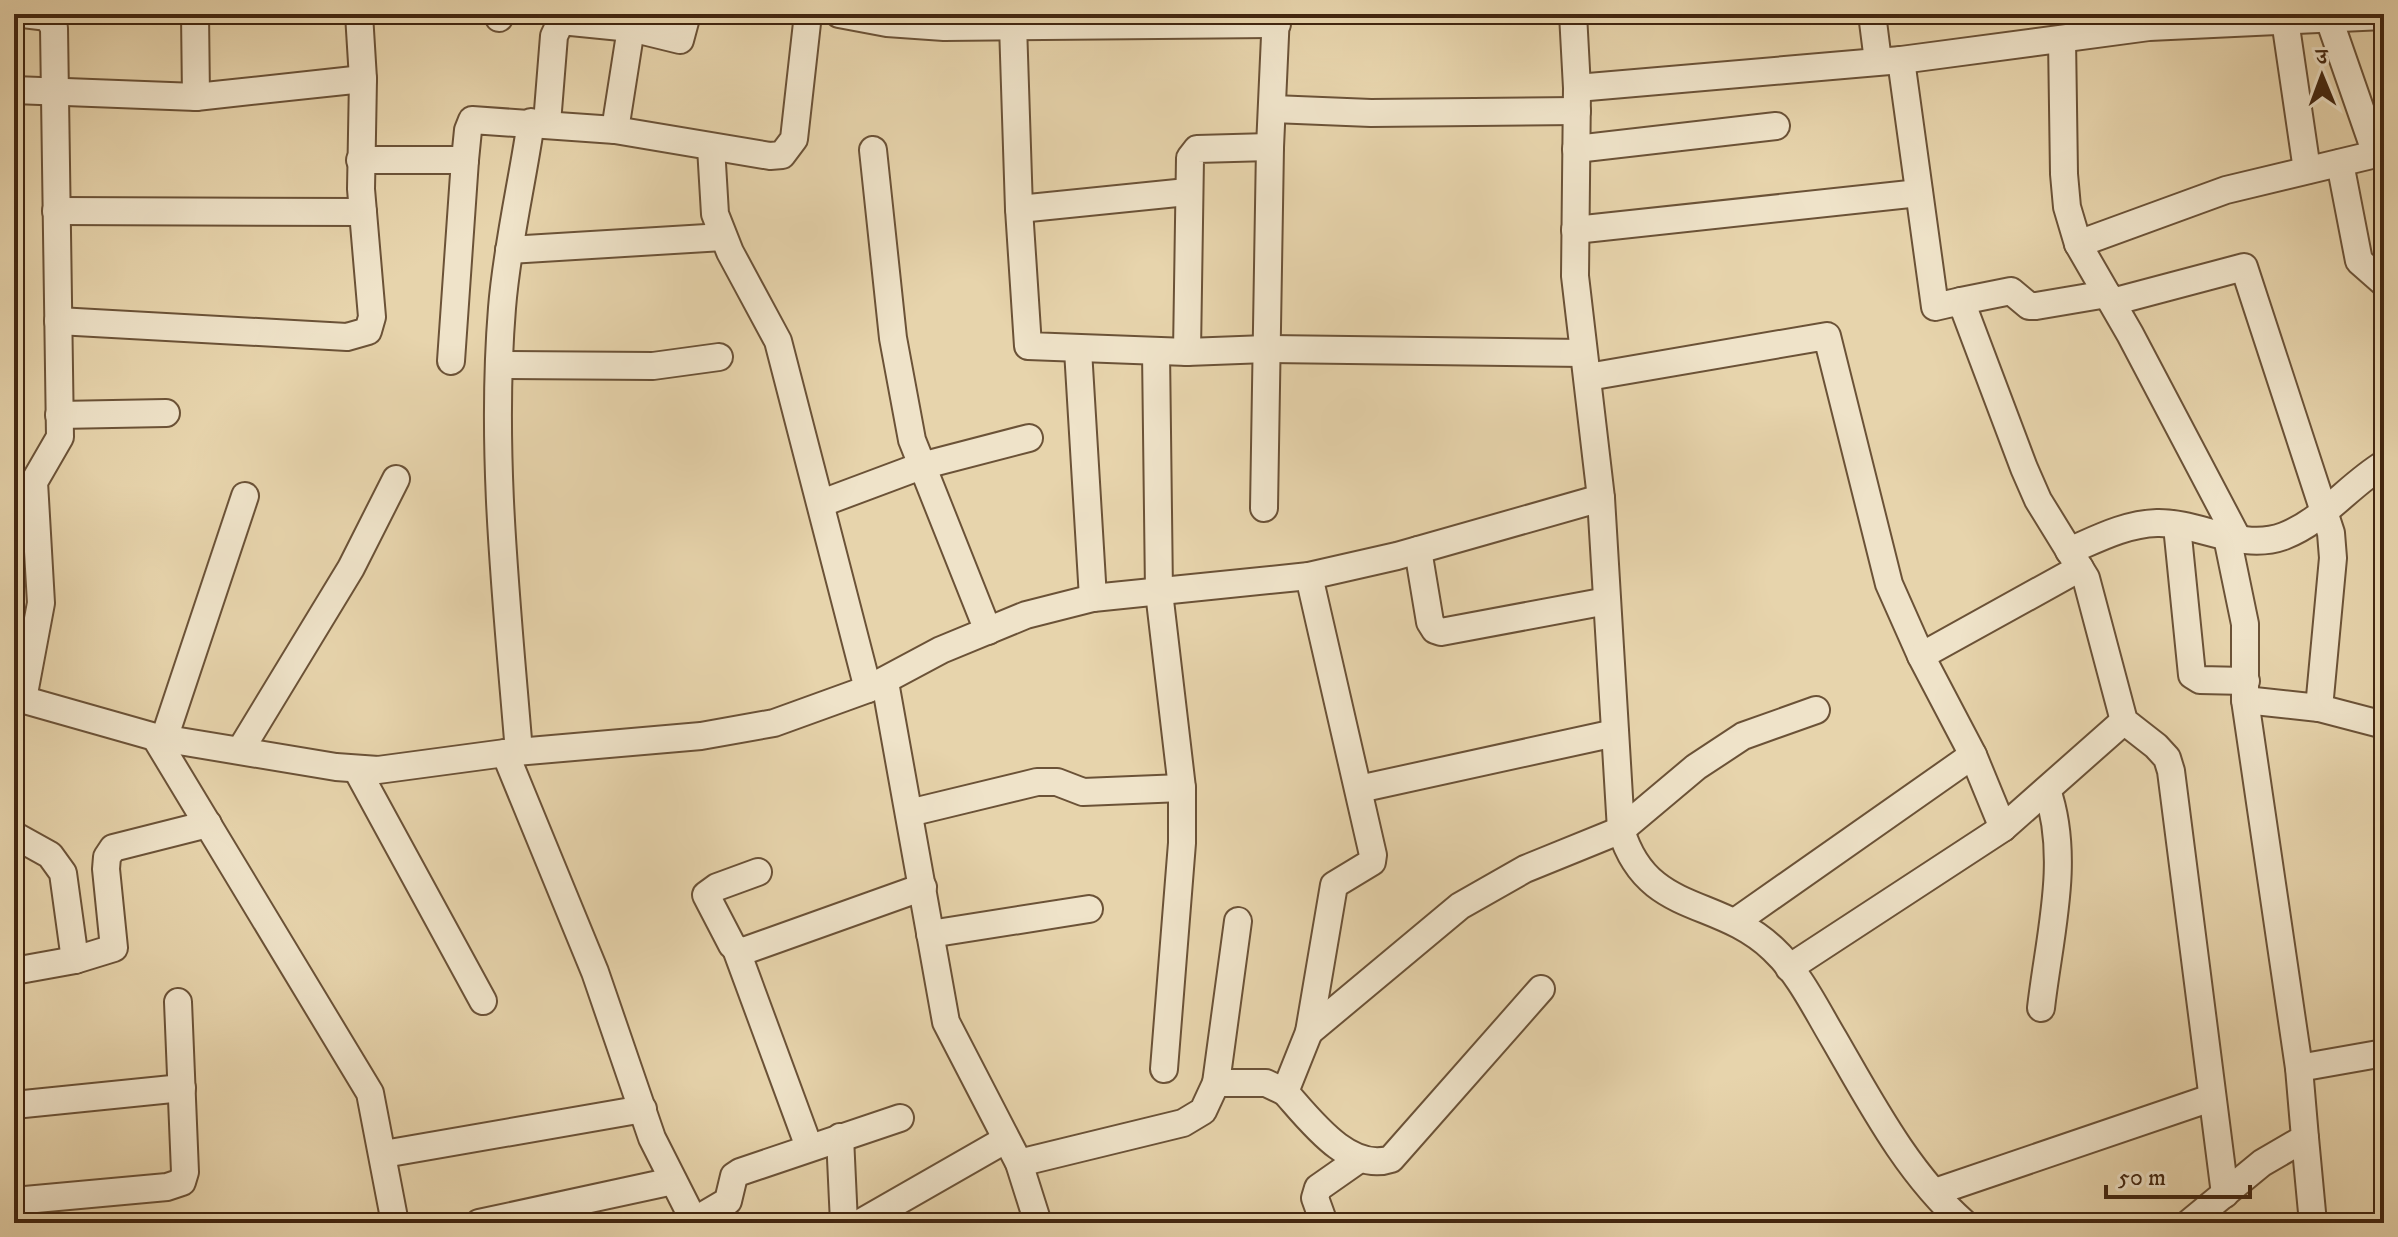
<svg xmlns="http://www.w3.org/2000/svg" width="2398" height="1237" viewBox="0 0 2398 1237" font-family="'IM FELL DW Pica','Noto Serif Devanagari',serif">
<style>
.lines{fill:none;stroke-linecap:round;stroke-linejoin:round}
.minor-casing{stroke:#6b5237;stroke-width:30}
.minor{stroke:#efe3c9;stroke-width:26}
</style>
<rect width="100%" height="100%" fill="#e7d4ac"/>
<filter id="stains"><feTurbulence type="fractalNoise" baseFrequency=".0025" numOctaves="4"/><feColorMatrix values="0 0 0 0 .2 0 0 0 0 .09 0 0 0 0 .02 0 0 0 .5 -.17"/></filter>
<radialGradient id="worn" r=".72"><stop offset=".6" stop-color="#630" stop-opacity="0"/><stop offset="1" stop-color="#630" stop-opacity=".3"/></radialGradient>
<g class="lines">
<defs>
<g id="minor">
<polyline points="195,14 196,97"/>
<polyline points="839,14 887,23 944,27 1277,24"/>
<path d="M1573,14l4,74 -2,188 26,222 20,332c26,86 96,66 152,119 26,24 43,60 61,90 37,64 74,135 130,184"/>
<polyline points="1872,14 1878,61"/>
<polyline points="499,18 500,14"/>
<polyline points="2285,20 2307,170"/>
<polyline points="1013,25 1019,209 1028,346 1187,352 1266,349 1583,353"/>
<polyline points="2062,39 2064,174 2067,207 2078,244 2130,334 2238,539"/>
<polyline points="1901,60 1935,307 1961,301 2024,468 2038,500 2086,578 2124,721 2156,746 2167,758 2171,771 2225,1194"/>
<polyline points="1577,88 1901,60 2149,27 2384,16"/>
<polyline points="14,90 196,97 363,79"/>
<polyline points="1273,109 1371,113 1577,111"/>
<polyline points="547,123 554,36 561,21 631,28 680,40 687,14"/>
<polyline points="615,130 631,28"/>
<polyline points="711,147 715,214 730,252 778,341 868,689"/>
<polyline points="1576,149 1776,126"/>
<polyline points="873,150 893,338 912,440 988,631"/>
<polyline points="360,160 465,160"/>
<polyline points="2340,163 2359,261 2384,283"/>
<polyline points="1019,209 1187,192"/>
<polyline points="56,211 363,212"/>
<polyline points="1575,230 1919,193"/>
<polyline points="2078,244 2226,190 2376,154 2329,19"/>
<polyline points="509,250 723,237"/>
<polyline points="1961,301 2011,291 2029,306 2036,306 2107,294"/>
<polyline points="2112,302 2244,267 2331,533 2333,558 2319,708"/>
<polyline points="58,321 347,337 368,331 372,317 361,189 363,79 359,14"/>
<polyline points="1078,350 1093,598"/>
<polyline points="1156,351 1159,592 1182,788 1182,843 1164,1069"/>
<polyline points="1187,352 1190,158 1197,149 1270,147"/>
<polyline points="451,361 465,160 468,130 472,120 615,130 770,156 782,155 794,139 808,14"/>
<polyline points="499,365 653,366 719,357"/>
<polyline points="1588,377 1827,336 1889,584 1921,656 1973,755 2003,828"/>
<polyline points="59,415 166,413"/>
<polyline points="822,503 921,466 1029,438"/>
<polyline points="1264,508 1270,147 1276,14"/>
<polyline points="2177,526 2192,675 2200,680 2246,681"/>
<polyline points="1418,550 1430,622 1435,630 1441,632 1607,601"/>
<path d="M2069,551c28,-12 56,-27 88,-28 42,-1 84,29 127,13 39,-15 65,-51 100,-72"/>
<path d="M1309,576l64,279 -1,7 -38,23 -25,147 -24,60c25,28 64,81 106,67l150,-170"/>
<polyline points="1921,656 2080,568"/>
<polyline points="885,682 946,1022 1019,1163 1038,1223"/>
<polyline points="14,697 155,737 336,767 378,770 505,753 701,736 774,723 868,689 941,650 1026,615 1093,598 1309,576 1397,556 1601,498"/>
<polyline points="23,699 41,603 34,482 60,437 54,28 48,17 23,14"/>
<polyline points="2245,700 2319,708 2384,725"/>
<polyline points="155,737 370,1093 395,1223"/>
<polyline points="164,739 245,496"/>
<polyline points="241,749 351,568 396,479"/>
<path d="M519,752c-12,-147 -29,-296 -17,-444 5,-63 20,-124 29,-186"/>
<polyline points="505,753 595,972 652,1138 695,1223"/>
<polyline points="357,770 483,1001"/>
<polyline points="1359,789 1615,733"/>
<polyline points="909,813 1037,782 1057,782 1083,792 1182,788"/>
<polyline points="14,835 50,855 63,873 75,960"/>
<polyline points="758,872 717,887 706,895 732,945 741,952 923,887"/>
<polyline points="1735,922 1973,755"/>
<polyline points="930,934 1089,909"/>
<polyline points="736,949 809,1147"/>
<polyline points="1789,968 2003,828 2124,721"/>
<polyline points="14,971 75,960 114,948 106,869 107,857 113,848 208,824"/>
<path d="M2041,1008c8,-71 30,-149 6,-218"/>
<polyline points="1309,1032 1460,906 1525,869 1621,830 1696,767 1743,736 1816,710"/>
<polyline points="2299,1068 2384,1053"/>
<polyline points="1216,1083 1238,921"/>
<polyline points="14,1105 182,1088"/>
<polyline points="840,1137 844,1223"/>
<polyline points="2305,1138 2313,1223"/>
<polyline points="384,1154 643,1109"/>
<polyline points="1019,1163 1183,1123 1203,1111 1216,1083 1266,1083 1285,1092"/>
<polyline points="1935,1192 2211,1098"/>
<polyline points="14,1201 167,1187 182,1182 185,1172 178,1002"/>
<polyline points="694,1221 728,1201 734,1176 740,1172 900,1118"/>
<polyline points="479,1223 673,1181"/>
<polyline points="860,1223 1005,1140"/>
<polyline points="1324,1223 1315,1198 1318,1188 1358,1160"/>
<polyline points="2189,1223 2262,1163 2305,1138 2299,1068 2245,700 2245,624 2227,537"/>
</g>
</defs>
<use href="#minor" class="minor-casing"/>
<use href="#minor" class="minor"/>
</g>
<rect width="2398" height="1237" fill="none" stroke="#e7d4ac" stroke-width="48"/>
<rect x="16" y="16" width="2366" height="1205" fill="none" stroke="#422610" stroke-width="4"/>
<rect x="24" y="24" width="2350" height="1189" fill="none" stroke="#422610" stroke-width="2"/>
<g transform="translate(2322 76) rotate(359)" stroke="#efe3c9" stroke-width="6" paint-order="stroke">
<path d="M0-6L14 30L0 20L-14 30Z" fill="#422610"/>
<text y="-12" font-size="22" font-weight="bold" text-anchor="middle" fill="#422610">उ</text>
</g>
<path d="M2106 1185v12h144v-12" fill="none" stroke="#422610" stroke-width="4"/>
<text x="2118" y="1185" font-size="24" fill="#422610" stroke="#efe3c9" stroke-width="6" paint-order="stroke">50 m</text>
<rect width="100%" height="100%" filter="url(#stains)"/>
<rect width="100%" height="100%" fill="url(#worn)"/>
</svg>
